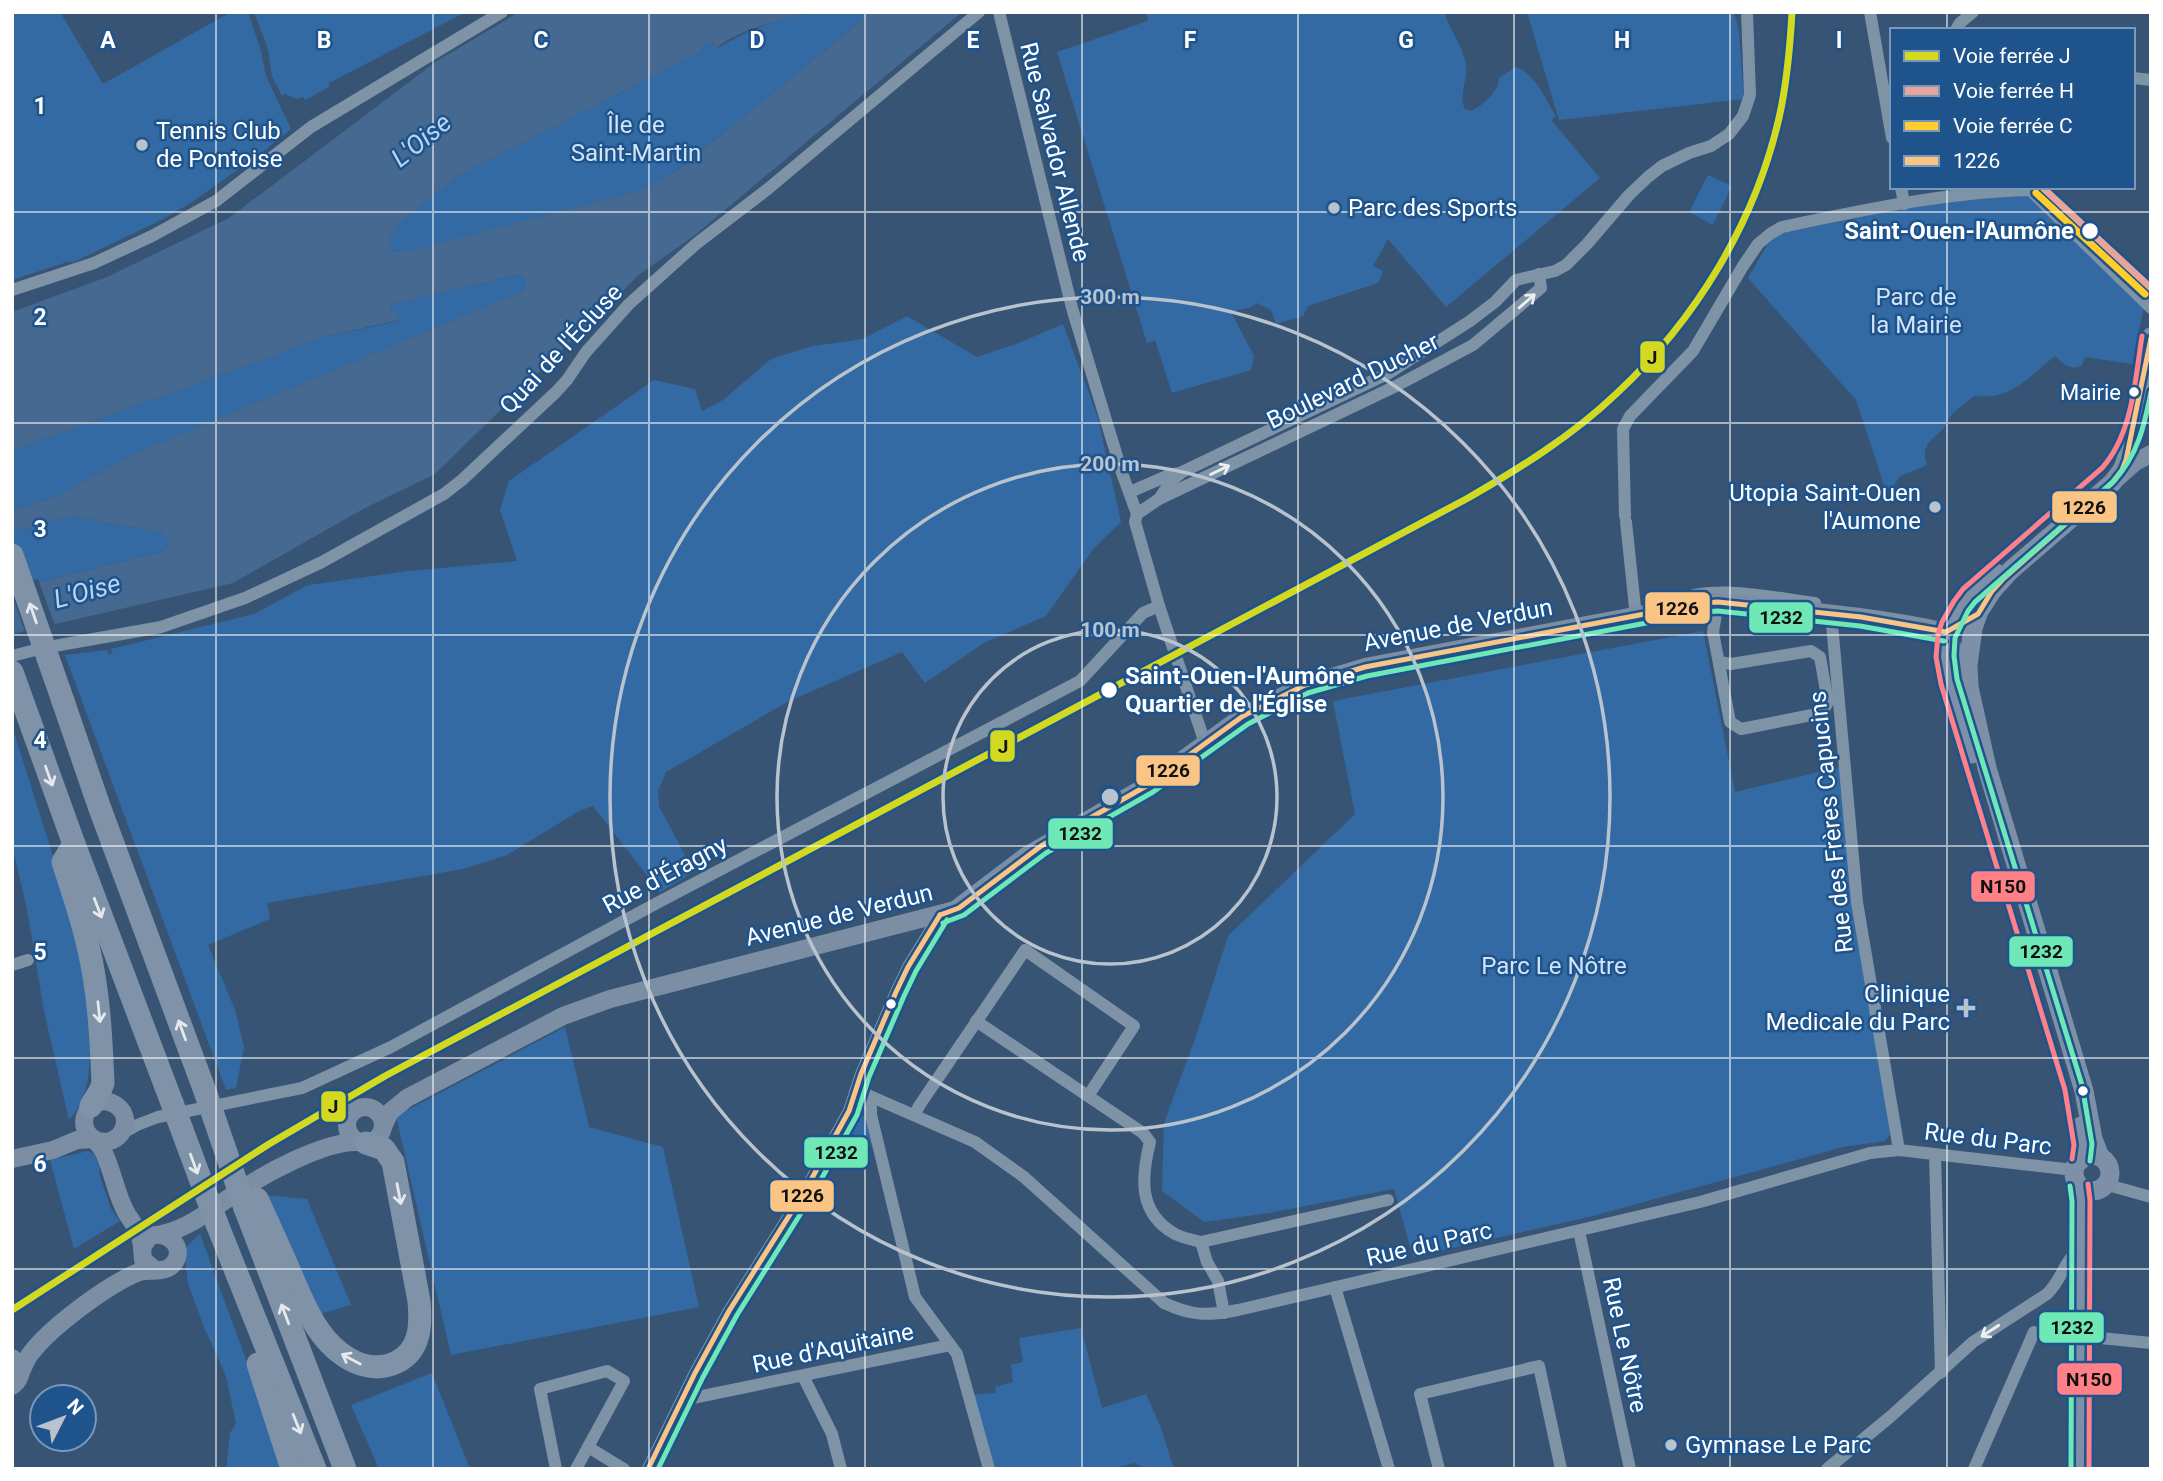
<svg xmlns="http://www.w3.org/2000/svg" width="2163" height="1481" viewBox="0 0 2163 1481" font-family="Roboto,sans-serif">
<style>
.green{fill:#336aa3}
.water{fill:#456991}
.pier{fill:#385474}
.lines{fill:none;stroke-linecap:round;stroke-linejoin:round}
.street{stroke:#7f93a7;stroke-width:12}
.secondary{stroke:#7b8ea4;stroke-width:18}
.primary{stroke:#7e90a7;stroke-width:19}
.highway{stroke:#7f92a7;stroke-width:23}
.highway-bridge{stroke:#7f92a7;stroke-width:23}
.bus-1-casing{stroke:#1f538c;stroke-width:10}
.bus-2-casing{stroke:#1f538c;stroke-width:10}
.bus-3-casing{stroke:#1f538c;stroke-width:10}
.bus-1{stroke:#fac485;stroke-width:5}
.bus-2{stroke:#6de8b6;stroke-width:5}
.bus-3{stroke:#ff8087;stroke-width:5}
.rail-1-casing{stroke:#1f538c;stroke-width:12}
.rail-2-casing{stroke:#1f538c;stroke-width:12}
.rail-3-casing{stroke:#1f538c;stroke-width:12}
.rail-1{stroke:#d3d920;stroke-width:7}
.rail-2{stroke:#e5a59a;stroke-width:7}
.rail-3{stroke:#ffcd2c;stroke-width:7}
.oneway{stroke:#eceff2}
.oneway2{stroke:#e5e9ed}
.grid{fill:none;stroke:#fff;stroke-width:2;stroke-opacity:0.55}
.ring{fill:none;stroke:#b9c3ce;stroke-width:3.5}
.poi-dot{fill:#b9c3ce;stroke:#1f538c;stroke-width:2.5}
.stop-dot{fill:#fff;stroke:#1f538c;stroke-width:2.5}
.labels{text-anchor:middle;dominant-baseline:central;stroke-width:5;stroke-linejoin:round;paint-order:stroke}
.bus-label{font-size:22px;fill:#fff;stroke:#1f538c;text-anchor:end}
.park-label{font-size:24px;fill:#d1e5f9;stroke:#1f538c}
.poi-label{font-size:24px;fill:#fff;stroke:#1f538c;text-anchor:start}
.street-label{font-size:24px;fill:#fff;stroke:#1f538c}
.stop-label{font-size:24px;font-weight:bold;fill:#fff;stroke:#1f538c;text-anchor:end}
.water-label{font-size:26px;font-style:italic;fill:#b8d5f3;stroke:#1f538c}
.grid-label{font-size:23px;text-anchor:middle;font-weight:bold;fill:#fff;stroke:#1f538c;stroke-width:5;stroke-linejoin:round;paint-order:stroke}
.centre{fill:#b9c3ce;stroke:#1f538c;stroke-width:3.5}
.ring-label{font-size:21px;text-anchor:middle;font-weight:bold;fill:#b9c3ce;stroke:#1f538c;stroke-width:5;stroke-linejoin:round;paint-order:stroke}
.line-badge{stroke:#1f538c;stroke-width:2.5}
.pale-badge-label{font-size:19px;text-anchor:middle;font-weight:bold;fill:#111}
</style>
<rect width="100%" height="100%" fill="#385474"/>
<g class="green">
<polygon points="12,12 60,12 103,84 231,12 248,12 261,51 266,76 291,129 260,154 192,202 165,218 74,262 67,262 12,280"/>
<polygon points="254,12 466,12 329,83 329,87 305,100 303,97 297,99 285,94 282,96 272,76 268,49"/>
<polygon points="865,12 861,21 677,171 655,183 630,193 404,253 396,253 390,247 389,241 401,220 458,176 702,51 700,47 712,41 716,49 745,33 781,19 812,13"/>
<path d="M1146,12h298c6,18 19,34 22,53 2,14 -8,32 -1,44l6,2c12,-5 28,-20 28,-33l17,-11c19,6 30,33 40,49l-5,4 49,58 -154,129 -58,-68 -15,27 10,5 -5,12 -70,23 -5,10 -27,8 -5,-14 -14,-7 -6,4 -20,5 23,44 -3,14 -79,23 -17,-53 -8,3 -90,-291 91,-31z"/>
<polygon points="1527,12 1734,12 1739,32 1744,99 1559,120"/>
<polygon points="1708,175 1732,186 1713,225 1689,212"/>
<path d="M2027,195l117,111 -12,58 -47,-7 -3,8c-12,7 -19,-2 -27,-9 -28,22 -42,44 -81,40 -8,7 -21,15 -26,24 -1,1 -1,4 -2,5 -10,14 -27,17 -19,40l-27,11 -8,12 -6,3 -30,-91 -108,-122 21,-36 13,-9 175,-35z"/>
<polygon points="516,275 523,276 527,279 527,286 523,291 138,452 51,499 12,510 12,451 325,337 397,321 390,312 390,306 394,304"/>
<polygon points="907,316 977,357 1016,344 1063,324 1098,418 1121,522 1094,548 1046,616 984,643 925,683 902,652 789,701 666,772 658,791 659,806 694,872 660,892 593,806 579,811 507,855 463,869 267,903 270,919 208,945 235,1010 244,1047 236,1088 226,1090 65,655 107,650 109,655 112,654 111,649 254,614 308,585 409,571 517,561 500,510 509,481 654,380 695,389 702,411 723,400 771,359 813,346 863,339"/>
<polygon points="74,516 162,533 168,537 168,546 161,552 12,589 12,532"/>
<polygon points="1703,631 1735,792 1840,767 1890,1134 1885,1141 1843,1147 1593,1216 1413,1257 1394,1189 1269,1213 1204,1222 1162,1191 1164,1123 1195,1039 1228,936 1355,814 1333,701"/>
<polygon points="12,726 77,932 89,996 90,1054 88,1080 81,1104 69,1120 44,1011 27,909 14,854 12,854"/>
<polygon points="565,1027 589,1127 663,1147 699,1307 451,1355 396,1116"/>
<polygon points="857,1115 865,1116 872,1145 856,1149 851,1128"/>
<polygon points="88,1151 94,1154 100,1167 99,1173 111,1209 120,1221 74,1249 50,1160"/>
<polygon points="264,1195 307,1199 351,1305 319,1314"/>
<polygon points="200,1234 286,1469 226,1469 230,1433 236,1423 226,1376 204,1327 188,1284 184,1249"/>
<polygon points="1081,1328 1102,1408 1146,1394 1161,1428 1174,1469 1147,1469 1134,1463 1112,1469 993,1469 972,1395 996,1393 995,1387 1013,1382 1011,1365 1023,1362 1019,1338"/>
<polygon points="432,1373 470,1469 379,1469 351,1405"/>
</g>
<path class="water" d="M519,12h295c-28,6 -79,18 -98,37l-4,-8 -11,6 1,4 -244,125 -59,47 -10,18 1,6 4,5h12l224,-59 25,-10 22,-12 184,-150 4,-9h97l-267,223 -55,39 -205,200 -70,34 -132,75 -221,51v-45l149,-37 7,-6v-6l-6,-7 -88,-17 -62,16v-22l39,-11 87,-47 385,-161 4,-8 -4,-7 -7,-1 -122,29 -4,2v5h7l1,9 -73,17 -313,114v-139l95,-35 122,-59 208,-157z"/>
<polygon class="pier" points="38,579 56,628 26,634 12,596 12,585"/>
<g class="lines">
<g class="street">
<polyline points="999,12 1072,308 1122,473 1137,514 1135,522 1159,606 1205,743"/>
<polyline points="1870,12 1892,138"/>
<polyline points="1956,30 1960,23 1973,12"/>
<polyline points="2133,78 2151,80"/>
<polyline points="1901,187 1904,204"/>
<polyline points="12,290 94,263 152,236 216,201 311,127 502,12"/>
<polyline points="1130,492 1169,475 1178,473"/>
<polyline points="1159,499 1171,481 1182,472 1389,373 1470,321 1495,302 1516,280 1555,271 1566,265 1587,244 1629,195 1648,177 1662,166 1689,153 1711,146 1729,134 1743,116 1750,95 1747,12"/>
<polyline points="1137,514 1159,499 1396,386 1473,345 1541,288 1539,274"/>
<path d="M1625,516l-2,-87 7,-13 63,-65 50,-85 15,-22 12,-10 12,-7c81,-17 165,-35 248,-37l121,118"/>
<polyline points="1626,522 1636,617"/>
<polyline points="1718,602 1713,632 1730,722 1741,729 1822,713 1828,702 1820,657 1811,651 1731,664 1720,662"/>
<path d="M1690,605l4,-10c39,-7 81,3 121,8"/>
<polyline points="1831,613 1857,902 1899,1150"/>
<polyline points="12,656 43,648 161,627 245,598 322,562 444,494 462,480 556,392 567,380 586,352 629,304 696,244 769,188 979,12"/>
<polyline points="12,965 28,960"/>
<path d="M976,1021l167,112 7,9c-9,36 -12,71 25,92 8,4 18,6 26,8l187,-42"/>
<path d="M856,1090l119,52 49,35 140,126c28,13 43,13 74,7l462,-108 170,-49 29,-3 175,20"/>
<polyline points="858,1093 871,1108 871,1115 915,1297 957,1354 989,1469"/>
<polyline points="915,1114 919,1106 1025,950 1134,1026 1088,1096"/>
<polyline points="121,1134 137,1125 158,1117 302,1088 391,1047 657,903 1080,681 1143,613 1159,606"/>
<polyline points="1935,1154 1941,1373"/>
<polyline points="2107,1182 2115,1187 2151,1197"/>
<polyline points="1579,1231 1630,1469"/>
<polyline points="1201,1242 1207,1262 1218,1281 1224,1313"/>
<polyline points="1335,1287 1389,1469"/>
<polyline points="2090,1337 2151,1343"/>
<polyline points="803,1376 832,1434 841,1469"/>
<polyline points="683,1400 950,1345"/>
<polyline points="588,1447 624,1469"/>
<polyline points="556,1469 540,1389 607,1371 624,1381 576,1469"/>
<polyline points="648,1469 695,1373 729,1311 806,1189 849,1111 861,1074 896,992 908,967 940,915"/>
<polyline points="1439,1469 1420,1394 1539,1366 1561,1469"/>
<path d="M1827,1469l63,-52 83,-75 74,-48c15,-14 17,-34 34,-46"/>
<polyline points="1974,1469 2034,1332"/>
</g>
<g class="secondary">
<polyline points="2117,478 2135,462 2151,454"/>
<polyline points="1946,632 1967,681"/>
<circle cx="365" cy="1125" r="18"/>
<path d="M383,1127l7,-15 17,-14 156,-82 47,-17 345,-89 71,-54 122,-71 95,-69 62,-31 60,-18 338,-64 15,-1c76,8 153,13 228,30"/>
<path d="M95,1140c26,10 42,-24 19,-36 -16,-9 -34,7 -29,24 3,9 12,12 17,21 11,20 13,44 25,65 7,11 14,19 15,33"/>
<polyline points="12,1159 53,1150 77,1140 94,1139"/>
<path d="M162,1234c27,-6 49,-24 71,-39 29,-20 92,-55 126,-53"/>
<path d="M12,1358c11,8 11,20 0,28"/>
<path d="M21,1372c3,-6 5,-13 10,-19 20,-26 77,-69 108,-81 10,-3 22,1 31,-5 18,-14 2,-38 -20,-31l-8,11 1,13 11,9"/>
</g>
<g class="primary">
<path d="M1972,754c-10,-32 -35,-90 -25,-122 7,-25 30,-44 48,-60"/>
<circle cx="2092" cy="1173" r="18"/>
<polyline points="2100,1157 2093,1139 2084,1091 1987,768 1969,687 1968,665 1973,628 1979,611 1992,591 2011,570 2112,483 2122,470 2126,460 2151,337"/>
<polyline points="2081,1160 2083,1150 2081,1126"/>
<polyline points="2079,1185 2081,1200 2080,1469"/>
</g>
<g class="highway">
<polyline points="12,672 74,844 172,1103"/>
<polyline points="63,701 99,806 206,1094"/>
<path d="M74,844l-11,18c9,28 19,56 25,84 11,45 13,91 15,137l-3,8 -9,15"/>
<path d="M257,1199c10,21 19,42 29,64 16,36 30,81 69,99 14,6 28,7 42,0 24,-12 24,-38 22,-61l-26,-139 -9,-13 -18,-6"/>
<polyline points="245,1208 345,1469"/>
<polyline points="217,1224 315,1469"/>
<polyline points="258,1364 292,1469"/>
</g>
<g class="highway-bridge">
<polyline points="12,555 63,701"/>
<polyline points="206,1094 245,1208"/>
<polyline points="172,1103 217,1224"/>
</g>
<defs>
<g id="bus-1">
<polyline points="1946,632 1978,614 1992,591 2004,578 2112,483 2122,470 2126,460 2151,338"/>
<polyline points="940,915 959,908 1041,846 1148,785 1243,716 1305,685 1365,667 1703,603 1718,602 1861,617 1946,632"/>
<polyline points="648,1469 695,1373 729,1311 806,1189 849,1111 861,1074 896,992 908,967 940,915"/>
</g>
<g id="bus-2">
<polyline points="943,923 964,915 1046,853 1153,792 1248,724 1308,693 1367,676 1704,612 1718,611 1860,626 1944,641"/>
<path d="M2090,1161l2,-17 -10,-59 -125,-406 -3,-23 1,-18 13,-27 7,-9 139,-121c24,-27 30,-54 37,-89"/>
<polyline points="2070,1186 2072,1201 2071,1469"/>
<polyline points="658,1469 703,1377 737,1315 813,1194 857,1115 869,1077 904,996 916,971 947,920"/>
</g>
<g id="bus-3">
<path d="M2072,1159l2,-14 -9,-55 -124,-406 -5,-27 2,-23 4,-12 12,-21 9,-12 139,-121c31,-35 33,-88 40,-132"/>
<polyline points="2088,1184 2090,1200 2089,1469"/>
</g>
</defs>
<use href="#bus-1" class="bus-1-casing"/>
<use href="#bus-2" class="bus-2-casing"/>
<use href="#bus-3" class="bus-3-casing"/>
<use href="#bus-1" class="bus-1"/>
<use href="#bus-2" class="bus-2"/>
<use href="#bus-3" class="bus-3"/>
<defs>
<path id="rail-1" d="M12,1310l257,-166 116,-68 1083,-578c52,-30 104,-62 148,-104 79,-73 139,-171 163,-276 8,-35 11,-70 13,-106"/>
<polyline id="rail-2" points="2042,187 2151,288"/>
<polyline id="rail-3" points="2036,193 2145,294"/>
</defs>
<use href="#rail-1" class="rail-1-casing"/>
<use href="#rail-2" class="rail-2-casing"/>
<use href="#rail-3" class="rail-3-casing"/>
<use href="#rail-1" class="rail-1"/>
<use href="#rail-2" class="rail-2"/>
<use href="#rail-3" class="rail-3"/>
</g>
<defs><path id="oneway-shaft" d="M-6 0H5M1.5-3L5.5 0L1.5 3" fill="none" stroke-width="1.6" stroke-linecap="round" stroke-linejoin="round" transform="scale(1.75)"/></defs>
<g class="oneway">
<use href="#oneway-shaft" transform="translate(1527 301) rotate(-41)"/>
<use href="#oneway-shaft" transform="translate(1220 470) rotate(-26)"/>
<use href="#oneway-shaft" transform="translate(1990 1331) rotate(147)"/>
</g>
<g class="oneway2">
<use href="#oneway-shaft" transform="translate(33 613) rotate(-109)"/>
<use href="#oneway-shaft" transform="translate(49 776) rotate(70)"/>
<use href="#oneway-shaft" transform="translate(98 908) rotate(69)"/>
<use href="#oneway-shaft" transform="translate(99 1012) rotate(84)"/>
<use href="#oneway-shaft" transform="translate(182 1030) rotate(-110)"/>
<use href="#oneway-shaft" transform="translate(194 1164) rotate(70)"/>
<use href="#oneway-shaft" transform="translate(399 1194) rotate(79)"/>
<use href="#oneway-shaft" transform="translate(285 1314) rotate(-111)"/>
<use href="#oneway-shaft" transform="translate(351 1359) rotate(-152)"/>
<use href="#oneway-shaft" transform="translate(297 1424) rotate(68)"/>
</g>
<path class="grid" d="M216,12v1457M433,12v1457M649,12v1457M865,12v1457M1082,12v1457M1298,12v1457M1514,12v1457M1730,12v1457M1947,12v18M1947,187v1282M12,212h2139M12,423h2139M12,635h2139M12,846h2139M12,1058h2139M12,1269h2139"/>
<g class="ring">
<circle cx="1110" cy="797" r="167"/>
<circle cx="1110" cy="797" r="333"/>
<circle cx="1110" cy="797" r="500"/>
</g>
<g class="poi-dot">
<circle cx="142" cy="145" r="7"/>
<circle cx="1334" cy="208" r="7"/>
<circle cx="1935" cy="507" r="7"/>
<path d="M1962.5 997.5h7v7h7v7h-7v7h-7v-7h-7v-7h7z"/>
<circle cx="1671" cy="1445" r="7"/>
</g>
<g class="stop-dot">
<circle cx="2090" cy="231" r="9"/>
<circle cx="2134" cy="392" r="6"/>
<circle cx="1109" cy="690" r="9"/>
<circle cx="891" cy="1004" r="6"/>
<circle cx="2083" cy="1091" r="6"/>
</g>
<g class="labels">
<g class="bus-label">
<text x="2121" y="392">Mairie</text>
</g>
<g class="park-label">
<text x="636" y="125">Île de<tspan x="636" dy="28">Saint-Martin</tspan></text>
<text x="1916" y="297">Parc de<tspan x="1916" dy="28">la Mairie</tspan></text>
<text x="1554" y="966">Parc Le Nôtre</text>
</g>
<g class="poi-label">
<text x="156" y="131">Tennis Club<tspan x="156" dy="28">de Pontoise</tspan></text>
<text x="1348" y="208">Parc des Sports</text>
<text x="1921" y="493" text-anchor="end">Utopia Saint-Ouen<tspan x="1921" dy="28">l'Aumone</tspan></text>
<text x="1950" y="994" text-anchor="end">Clinique<tspan x="1950" dy="28">Medicale du Parc</tspan></text>
<text x="1685" y="1445">Gymnase Le Parc</text>
</g>
<g class="street-label">
<text transform="translate(1055 152) rotate(76)">Rue Salvador Allende</text>
<text transform="translate(561 349) rotate(-47)">Quai de l'Écluse</text>
<text transform="translate(1353 381) rotate(-26)">Boulevard Ducher</text>
<text transform="translate(1458 625) rotate(-11)">Avenue de Verdun</text>
<text transform="translate(1831 822) rotate(-96)">Rue des Frères Capucins</text>
<text transform="translate(665 875) rotate(-28)">Rue d'Éragny</text>
<text transform="translate(839 915) rotate(-14)">Avenue de Verdun</text>
<text transform="translate(1988 1139) rotate(7)">Rue du Parc</text>
<text transform="translate(1429 1244) rotate(-13)">Rue du Parc</text>
<text transform="translate(1625 1345) rotate(78)">Rue Le Nôtre</text>
<text transform="translate(833 1348) rotate(-12)">Rue d'Aquitaine</text>
</g>
<g class="stop-label">
<text x="2074" y="231">Saint-Ouen-l'Aumône</text>
<text x="1125" y="676" text-anchor="start">Saint-Ouen-l'Aumône<tspan x="1125" dy="28">Quartier de l'Église</tspan></text>
</g>
<g class="water-label">
<text transform="translate(421 140) rotate(-39)">L'Oise</text>
<text transform="translate(87 591) rotate(-15)">L'Oise</text>
</g>
</g>
<g class="grid-label">
<text x="108" y="48">A</text>
<text x="324" y="48">B</text>
<text x="541" y="48">C</text>
<text x="757" y="48">D</text>
<text x="973" y="48">E</text>
<text x="1190" y="48">F</text>
<text x="1406" y="48">G</text>
<text x="1622" y="48">H</text>
<text x="1839" y="48">I</text>
<text x="40" y="114">1</text>
<text x="40" y="325">2</text>
<text x="40" y="537">3</text>
<text x="40" y="748">4</text>
<text x="40" y="960">5</text>
<text x="40" y="1172">6</text>
</g>
<circle cx="1110" cy="797" r="10" class="centre"/>
<g class="ring-label">
<text x="1110" y="304">300 m</text>
<text x="1110" y="471">200 m</text>
<text x="1110" y="637">100 m</text>
</g>
<g class="line-badge">
<rect x="1639" y="340" width="27" height="34" rx="7" fill="#d3d920"/>
<rect x="2051" y="490" width="67" height="34" rx="7" fill="#fac485"/>
<rect x="1644" y="591" width="67" height="34" rx="7" fill="#fac485"/>
<rect x="1748" y="601" width="66" height="33" rx="7" fill="#6de8b6"/>
<rect x="989" y="729" width="27" height="34" rx="7" fill="#d3d920"/>
<rect x="1135" y="754" width="66" height="33" rx="7" fill="#fac485"/>
<rect x="1047" y="817" width="67" height="33" rx="7" fill="#6de8b6"/>
<rect x="1970" y="870" width="66" height="33" rx="7" fill="#ff8087"/>
<rect x="2008" y="935" width="66" height="33" rx="7" fill="#6de8b6"/>
<rect x="320" y="1090" width="27" height="33" rx="7" fill="#d3d920"/>
<rect x="803" y="1136" width="66" height="33" rx="7" fill="#6de8b6"/>
<rect x="769" y="1179" width="66" height="34" rx="7" fill="#fac485"/>
<rect x="2038" y="1311" width="67" height="33" rx="7" fill="#6de8b6"/>
<rect x="2056" y="1362" width="67" height="34" rx="7" fill="#ff8087"/>
</g>
<g class="pale-badge-label">
<text x="1652" y="364">J</text>
<text x="2084" y="514">1226</text>
<text x="1677" y="615">1226</text>
<text x="1781" y="624">1232</text>
<text x="1003" y="753">J</text>
<text x="1168" y="777">1226</text>
<text x="1080" y="840">1232</text>
<text x="2003" y="893">N150</text>
<text x="2041" y="958">1232</text>
<text x="333" y="1113">J</text>
<text x="836" y="1159">1232</text>
<text x="802" y="1202">1226</text>
<text x="2072" y="1334">1232</text>
<text x="2089" y="1386">N150</text>
</g>
<rect width="2163" height="1481" fill="none" stroke="#ffffff" stroke-width="28"/>
<rect x="1890" y="28" width="245" height="161" fill="#1f538c" stroke="#7998ba" stroke-width="2"/>
<rect x="1904" y="51" width="35" height="10" fill="#d3d920" stroke="#7998ba" stroke-width="2"/>
<text x="1953" y="63" font-size="21" fill="#ffffff">Voie ferrée J</text>
<rect x="1904" y="86" width="35" height="10" fill="#e5a59a" stroke="#7998ba" stroke-width="2"/>
<text x="1953" y="98" font-size="21" fill="#ffffff">Voie ferrée H</text>
<rect x="1904" y="121" width="35" height="10" fill="#ffcd2c" stroke="#7998ba" stroke-width="2"/>
<text x="1953" y="133" font-size="21" fill="#ffffff">Voie ferrée C</text>
<rect x="1904" y="156" width="35" height="10" fill="#fac485" stroke="#7998ba" stroke-width="2"/>
<text x="1953" y="168" font-size="21" fill="#ffffff">1226</text>
<g transform="translate(63 1418) rotate(48)"><circle r="33" fill="#1f538c" stroke="#7998ba" stroke-width="2"/>
<path d="M0-5L12 26L0 18L-12 26Z" fill="#b9c3ce"/>
<text y="-10" font-size="19" font-weight="bold" text-anchor="middle" fill="#ffffff">N</text>
</g>
</svg>
